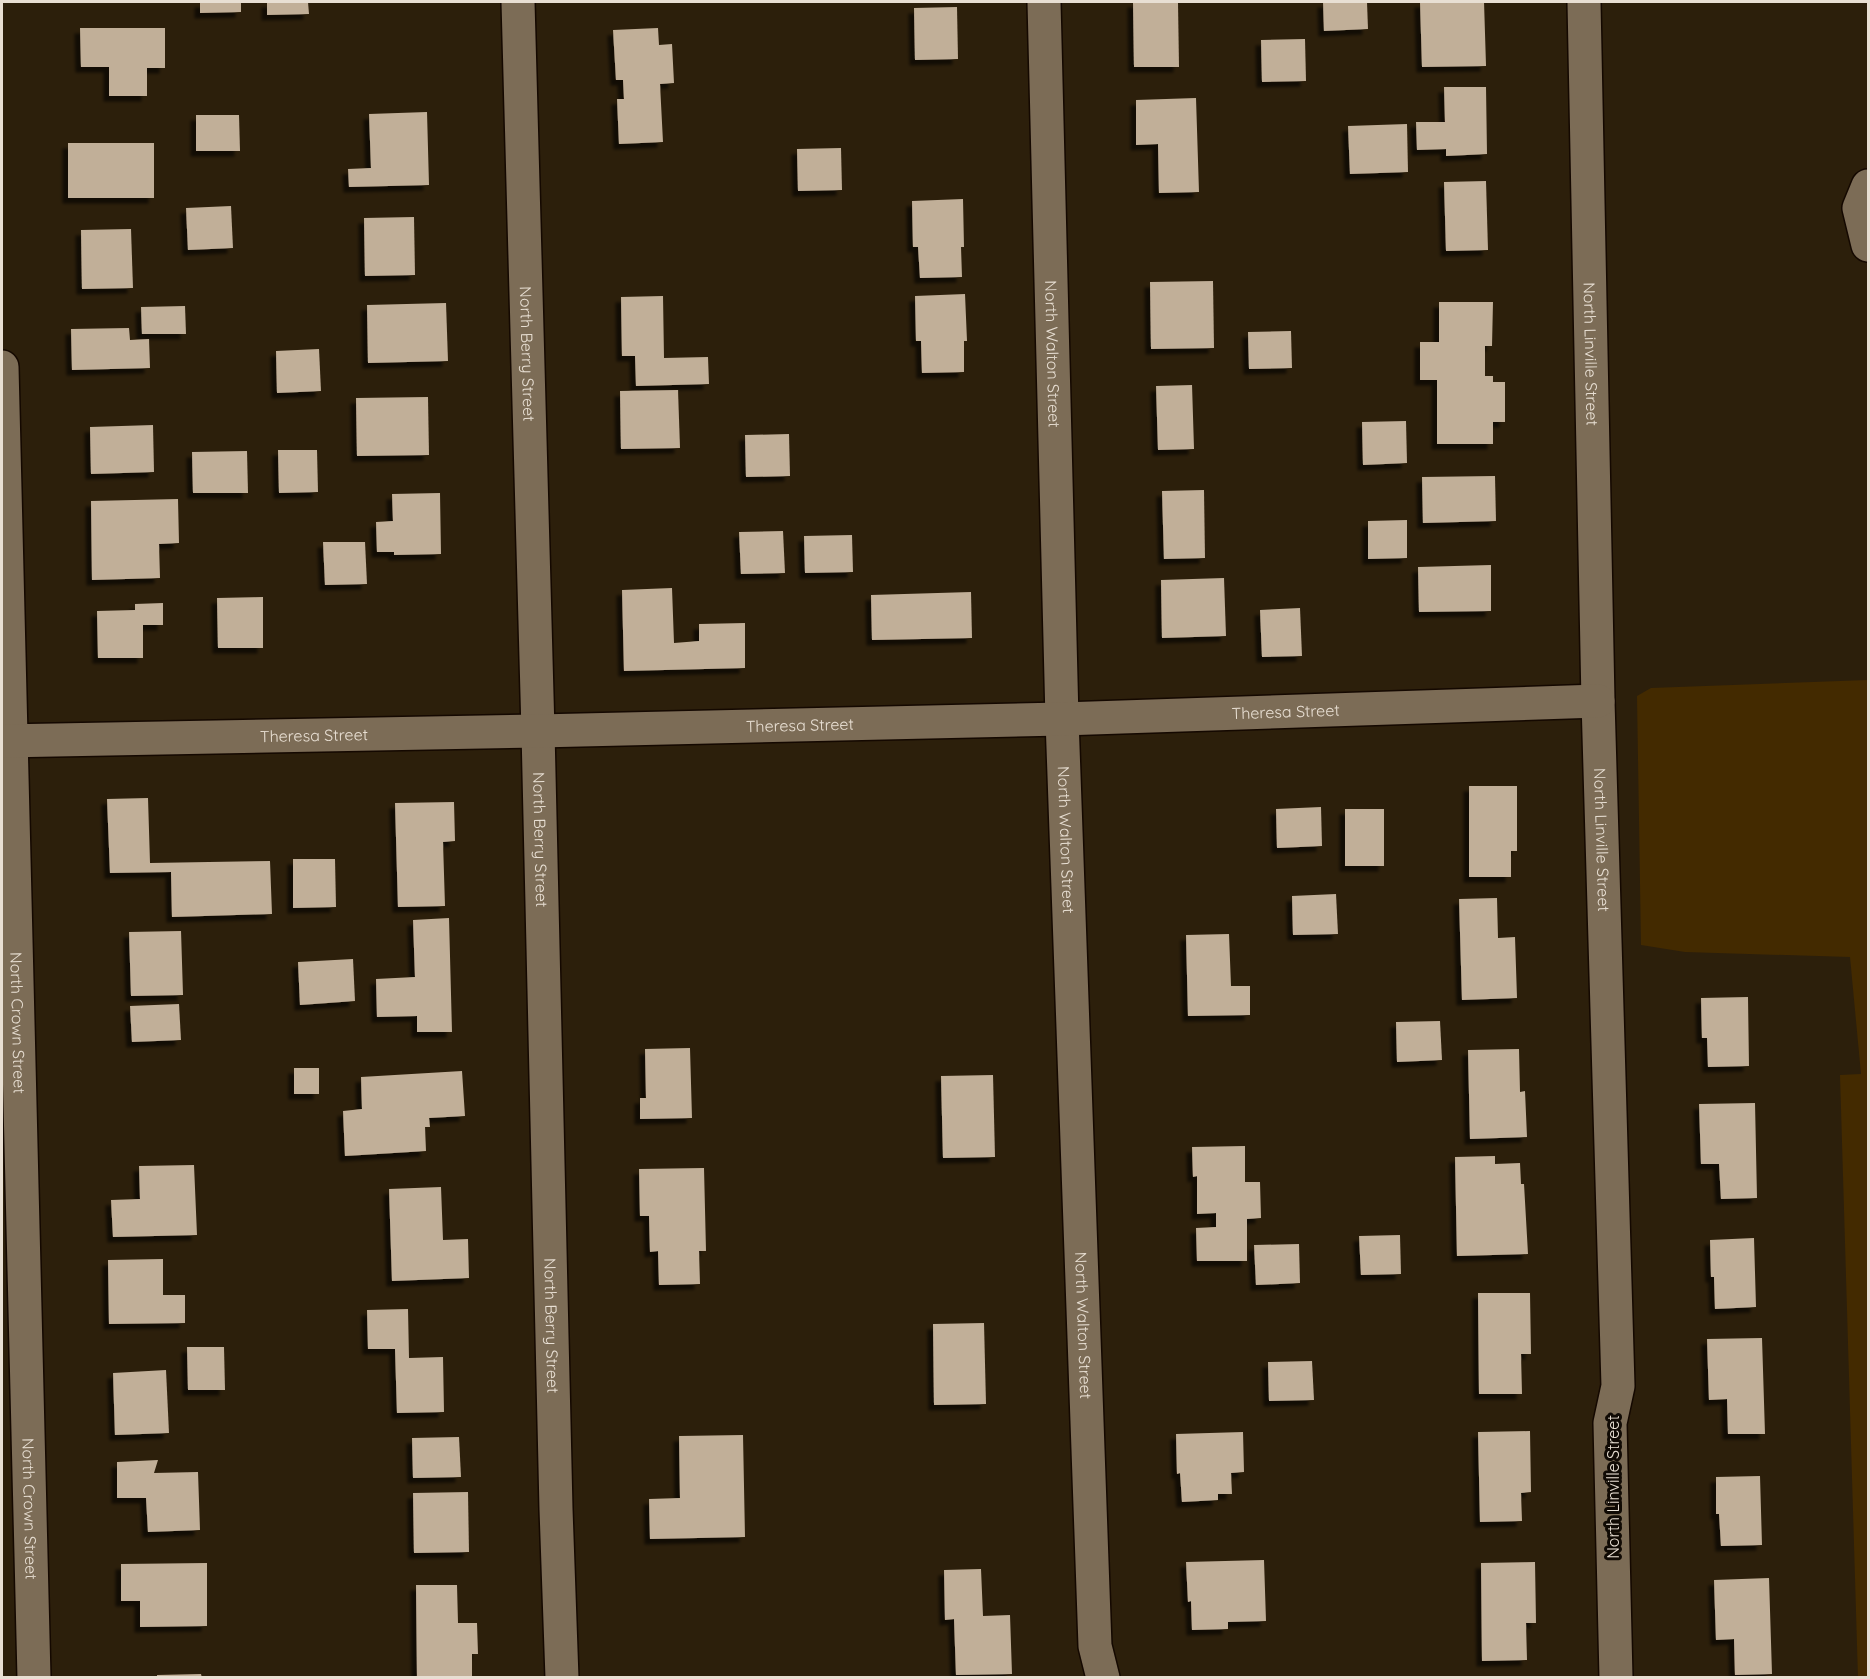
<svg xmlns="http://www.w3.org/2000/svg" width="1870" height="1679" viewBox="0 0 1870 1679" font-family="Quicksand,sans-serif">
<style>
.green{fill:#432a00}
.building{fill:#c1af98;filter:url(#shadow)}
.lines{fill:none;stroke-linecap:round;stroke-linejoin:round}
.minor-casing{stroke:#140800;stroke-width:36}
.minor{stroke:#7c6c56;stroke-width:33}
.labels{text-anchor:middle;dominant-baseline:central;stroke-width:6;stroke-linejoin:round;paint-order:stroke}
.street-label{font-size:16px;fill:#e8dfd3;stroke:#100a04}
</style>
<defs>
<filter id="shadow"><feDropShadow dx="-5.5" dy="5.5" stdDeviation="1.5" flood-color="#0009"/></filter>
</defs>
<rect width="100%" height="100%" fill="#2c1f0b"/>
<polygon class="green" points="1868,680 1868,1677 1858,1678 1840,1075 1861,1074 1850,957 1685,952 1641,945 1637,696 1651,688"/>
<g class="building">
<polygon points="200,2 241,2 241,12 200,13"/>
<polygon points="267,2 308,2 309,14 267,15"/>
<polygon points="1133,2 1178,2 1179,67 1134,67"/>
<polygon points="1323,2 1367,2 1368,29 1324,31"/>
<polygon points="1420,2 1484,2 1486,66 1422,67"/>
<polygon points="957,7 958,59 915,60 914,8"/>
<polygon points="80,28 165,28 165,68 147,68 147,96 109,96 109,67 81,67"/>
<polygon points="658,28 659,45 672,44 674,83 660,84 663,142 619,144 617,99 624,99 623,80 616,80 613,30"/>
<polygon points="1305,39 1306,81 1262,82 1261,40"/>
<polygon points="1444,87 1486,87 1487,154 1446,156 1446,149 1417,150 1416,122 1445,122"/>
<polygon points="1196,98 1199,192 1159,193 1158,144 1136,145 1136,100"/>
<polygon points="427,112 429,185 349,187 348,169 371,168 369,114"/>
<polygon points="196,115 239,115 240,151 196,151"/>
<polygon points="1407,124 1408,172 1350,174 1348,126"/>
<rect x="68" y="143" width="86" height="55"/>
<polygon points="841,148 842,190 798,191 797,149"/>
<polygon points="1486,181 1488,250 1446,251 1444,182"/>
<polygon points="963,199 964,247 961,247 962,277 920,278 918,247 913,247 912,201"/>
<polygon points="231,206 233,248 188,250 186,208"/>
<polygon points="414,217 415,275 365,276 364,218"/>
<polygon points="131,229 133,288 82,289 81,230"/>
<polygon points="1213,281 1214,348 1151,349 1150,282"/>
<polygon points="965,294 967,341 964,341 964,372 922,373 921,341 916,341 915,296"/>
<polygon points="663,296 664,358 708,357 709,384 636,386 635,356 622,356 621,297"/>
<polygon points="1439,302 1493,302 1492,346 1485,346 1485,376 1493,376 1493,382 1505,382 1505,422 1493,422 1493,444 1437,444 1437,380 1420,380 1420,342 1439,342"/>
<polygon points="446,303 448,361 368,363 367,305"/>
<polygon points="185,306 186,334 142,334 141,307"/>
<polygon points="129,328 130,340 149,339 150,368 72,370 71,329"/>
<polygon points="1291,331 1292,368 1249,369 1248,332"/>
<polygon points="319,349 321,391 277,393 276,351"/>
<polygon points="1192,385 1194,449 1158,450 1156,386"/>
<polygon points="678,390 680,448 621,449 620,391"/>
<polygon points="428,397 429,455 357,456 356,398"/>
<polygon points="1406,421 1407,463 1363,465 1362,422"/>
<polygon points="153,425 154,472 91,474 90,427"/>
<polygon points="789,434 790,476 746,477 745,435"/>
<polygon points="278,450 317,450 318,492 279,493"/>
<polygon points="247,451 248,493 193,493 192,452"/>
<polygon points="1495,476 1496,521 1423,523 1422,477"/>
<polygon points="1204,490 1205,558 1164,559 1162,491"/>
<polygon points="440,493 441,554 394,555 394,552 377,552 376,522 393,521 392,494"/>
<polygon points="178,499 179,543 159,544 160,578 92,580 91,501"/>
<polygon points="1407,520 1407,558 1368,559 1368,521"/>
<polygon points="783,531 785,573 741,574 739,532"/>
<polygon points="852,535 853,572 805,573 804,536"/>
<polygon points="323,542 365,542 367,584 325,585"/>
<polygon points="1491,565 1491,611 1419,612 1418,567"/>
<polygon points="1224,578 1226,636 1162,638 1161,580"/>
<polygon points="672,588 674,643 699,641 699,624 745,623 745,668 624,671 622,590"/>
<polygon points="971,592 972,638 872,640 871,595"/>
<polygon points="263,597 263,648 218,648 217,598"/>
<polygon points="163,603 163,625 143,625 143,658 98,658 97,611 135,610 135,604"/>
<polygon points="1300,608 1302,656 1262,657 1260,610"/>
<polygon points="1469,786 1517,786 1517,851 1511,851 1511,877 1469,877"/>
<polygon points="148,798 150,863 270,861 272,914 172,917 171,872 110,873 107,799"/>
<polygon points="454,802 455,841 443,842 445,906 398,907 395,803"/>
<polygon points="1321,807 1322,846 1277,848 1276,809"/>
<rect x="1345" y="809" width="39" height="57"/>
<polygon points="293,859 335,859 336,907 293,908"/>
<polygon points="1336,894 1338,934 1293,935 1292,896"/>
<polygon points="1497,898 1498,938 1515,937 1517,998 1462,1000 1459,899"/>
<polygon points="449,918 452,1032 417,1032 417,1016 377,1017 376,979 415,977 413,920"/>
<polygon points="181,931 183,995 131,996 129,932"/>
<polygon points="1229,934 1231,986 1250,986 1250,1015 1188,1016 1186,935"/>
<polygon points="353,959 355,1001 300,1005 298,962"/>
<polygon points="1748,997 1749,1066 1708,1067 1707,1038 1702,1038 1701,998"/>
<polygon points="179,1004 181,1040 132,1042 130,1006"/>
<polygon points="1440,1021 1442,1060 1397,1062 1396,1022"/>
<polygon points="690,1048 692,1118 640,1119 640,1098 646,1098 645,1049"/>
<polygon points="1519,1049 1520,1092 1525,1091 1527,1137 1470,1139 1468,1050"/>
<rect x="294" y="1068" width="25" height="26"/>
<polygon points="462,1071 465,1116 429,1118 430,1127 425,1127 426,1151 345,1156 343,1111 362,1109 361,1077"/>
<polygon points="993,1075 995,1157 943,1158 941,1076"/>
<polygon points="1755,1103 1757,1198 1721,1199 1719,1164 1701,1164 1699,1104"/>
<polygon points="1245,1146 1245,1182 1260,1182 1261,1218 1247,1219 1247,1261 1197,1261 1196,1228 1216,1227 1216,1213 1197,1214 1197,1176 1193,1177 1192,1147"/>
<polygon points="1495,1156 1495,1164 1520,1163 1521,1184 1524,1184 1528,1254 1457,1256 1455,1157"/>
<polygon points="194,1165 197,1235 113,1237 111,1200 140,1199 139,1166"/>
<polygon points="704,1168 706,1251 699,1251 700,1284 659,1285 658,1251 650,1252 649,1216 640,1216 639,1169"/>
<polygon points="441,1187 443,1240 468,1239 469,1278 392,1281 389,1189"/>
<polygon points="1400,1235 1401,1274 1361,1275 1359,1236"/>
<polygon points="1754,1238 1756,1307 1715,1309 1714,1277 1711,1277 1710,1240"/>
<polygon points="1299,1244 1300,1283 1256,1285 1254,1245"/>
<polygon points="163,1259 163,1295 185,1295 185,1323 109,1324 108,1260"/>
<polygon points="1478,1293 1530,1293 1531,1354 1521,1354 1522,1394 1479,1394"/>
<polygon points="408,1309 409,1358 443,1357 444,1412 397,1413 395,1349 368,1349 367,1310"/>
<polygon points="984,1323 986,1404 934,1405 933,1324"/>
<polygon points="1762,1338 1765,1434 1728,1434 1727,1399 1709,1400 1707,1339"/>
<polygon points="187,1347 224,1347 225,1390 188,1390"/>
<polygon points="1312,1361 1314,1400 1269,1401 1268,1362"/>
<polygon points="166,1370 169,1433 115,1435 113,1373"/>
<polygon points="1530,1431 1531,1492 1521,1493 1522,1521 1480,1522 1478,1432"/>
<polygon points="1243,1432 1244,1472 1231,1473 1232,1494 1218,1494 1218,1500 1182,1502 1180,1473 1177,1474 1176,1434"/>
<polygon points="743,1435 745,1537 650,1539 649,1499 680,1498 679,1436"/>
<polygon points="459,1437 461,1477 413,1478 412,1438"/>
<polygon points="158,1460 154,1473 198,1472 200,1530 148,1532 146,1498 117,1498 117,1462"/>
<polygon points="1760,1476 1762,1545 1721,1546 1719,1514 1716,1514 1716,1477"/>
<polygon points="468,1492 469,1552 414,1553 413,1493"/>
<polygon points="1264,1560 1266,1621 1228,1622 1228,1629 1192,1630 1191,1601 1188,1602 1186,1562"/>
<polygon points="1535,1562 1536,1623 1526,1623 1527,1660 1482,1661 1481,1563"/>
<polygon points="207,1563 207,1626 140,1627 140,1601 121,1601 121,1564"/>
<polygon points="981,1569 983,1616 1010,1615 1012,1674 956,1675 954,1619 945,1620 944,1570"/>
<polygon points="1769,1578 1772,1674 1735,1675 1734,1639 1716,1640 1714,1580"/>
<polygon points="416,1585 457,1585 458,1623 477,1623 478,1654 472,1654 472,1678 417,1678"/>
<polygon points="201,1674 202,1678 157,1678 157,1675"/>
</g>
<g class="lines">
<defs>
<g id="minor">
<path id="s1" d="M518,2l20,729 18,778 6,169"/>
<path id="s2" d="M1044,2l18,717 33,927 8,32"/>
<path id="s3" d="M1584,2l14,699 20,685 -8,37 6,255"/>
<polyline points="1868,186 1859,208 1868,245"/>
<path id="s4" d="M2,367l32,1311"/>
<path id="s5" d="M2,741l536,-10 524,-12 536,-18"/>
</g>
</defs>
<use href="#minor" class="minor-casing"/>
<use href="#minor" class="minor"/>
</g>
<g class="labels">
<g class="street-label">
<text stroke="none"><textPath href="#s1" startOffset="352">North Berry Street</textPath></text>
<text stroke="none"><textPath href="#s2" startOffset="352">North Walton Street</textPath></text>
<text stroke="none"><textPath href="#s3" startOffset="352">North Linville Street</textPath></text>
<text stroke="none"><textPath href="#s5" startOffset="1284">Theresa Street</textPath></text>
<text stroke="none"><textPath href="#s5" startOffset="798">Theresa Street</textPath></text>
<text stroke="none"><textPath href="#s5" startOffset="312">Theresa Street</textPath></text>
<text stroke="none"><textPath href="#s1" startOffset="838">North Berry Street</textPath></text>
<text stroke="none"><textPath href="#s2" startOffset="838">North Walton Street</textPath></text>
<text stroke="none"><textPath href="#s3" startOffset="838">North Linville Street</textPath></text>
<text stroke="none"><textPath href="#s4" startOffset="656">North Crown Street</textPath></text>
<text stroke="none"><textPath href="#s1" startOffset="1324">North Berry Street</textPath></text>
<text stroke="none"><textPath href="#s2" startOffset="1324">North Walton Street</textPath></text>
<text transform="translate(1613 1487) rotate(-90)">North Linville Street</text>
<text stroke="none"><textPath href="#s4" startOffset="1142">North Crown Street</textPath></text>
</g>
</g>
<rect width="1870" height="1679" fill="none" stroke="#e8dfd3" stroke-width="6"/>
</svg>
